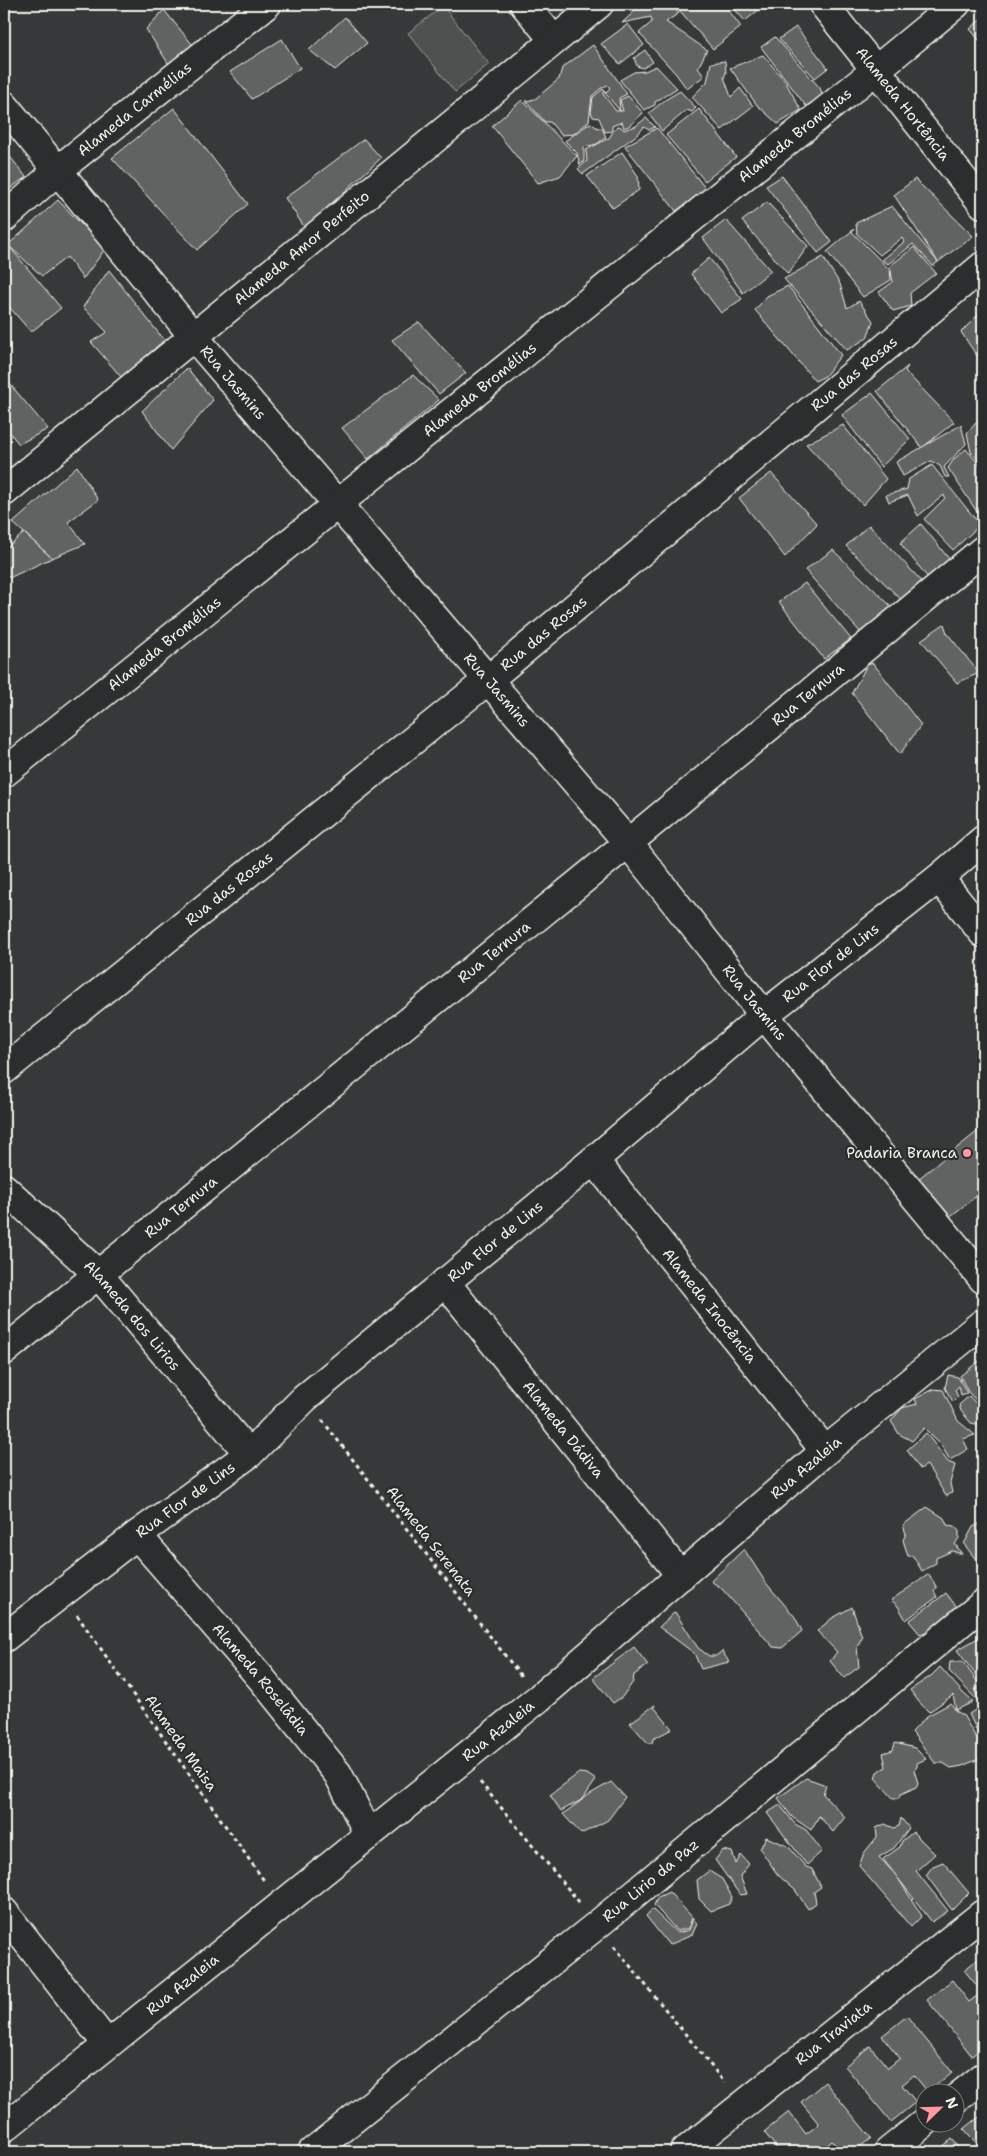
<svg xmlns="http://www.w3.org/2000/svg" width="987" height="2156" viewBox="0 0 987 2156" font-family="'Shantell Sans',sans-serif">
<style>
.green{fill:#4e514f;stroke:#a1a19c}
.building{fill:#616362;stroke:#f4f1e8}
.lines{fill:none;stroke-linecap:round;stroke-linejoin:round}
.street-casing{stroke:#f4f1e8;stroke-width:31}
.path{stroke:#f4f1e8;stroke-width:3;stroke-dasharray:4 4;stroke-linecap:butt}
.street{stroke:#2a2d2e;stroke-width:28}
.poi-dot{fill:#ff9aa2;stroke:#2a2d2e;stroke-width:2}
.labels{text-anchor:middle;dominant-baseline:central;stroke-width:4.5;stroke-linejoin:round;paint-order:stroke}
.street-label{font-size:15px;fill:#f4f1e8;stroke:#2a2d2e}
.poi-label{font-size:15px;fill:#f4f1e8;stroke:#2a2d2e;text-anchor:end}
</style>
<rect width="100%" height="100%" fill="#363939"/>
<filter id="ink" filterUnits="userSpaceOnUse"><feTurbulence type="fractalNoise" baseFrequency=".02" numOctaves="2"/><feDisplacementMap in="SourceGraphic" scale="10" xChannelSelector="R" yChannelSelector="G"/><feConvolveMatrix kernelMatrix="1 2 1 2 8 2 1 2 1" color-interpolation-filters="sRGB"/></filter>
<g filter="url(#ink)">
<polygon class="green" points="443,6 489,64 455,92 408,33"/>
<g class="building">
<polygon points="642,4 668,4 679,13 666,22 707,50 698,68 704,76 687,89 676,74 639,33 652,22 651,17 622,23"/>
<polygon points="674,4 724,4 741,27 713,49"/>
<polygon points="730,4 766,4 745,21"/>
<polygon points="164,10 196,49 170,66 146,29"/>
<polygon points="345,17 367,43 335,70 309,50"/>
<polygon points="983,17 983,45 970,29"/>
<polygon points="628,24 644,45 620,64 601,44"/>
<polygon points="796,27 828,68 815,78 779,39"/>
<polygon points="775,37 820,88 823,96 806,106 761,47"/>
<polygon points="282,39 300,68 252,99 230,72"/>
<polygon points="593,45 627,94 619,98 620,111 605,93 610,88 607,85 600,89 592,96 589,121 574,134 561,135 550,122 545,122 526,101 535,99 559,79 562,68"/>
<polygon points="645,50 653,62 643,68 637,66 634,58"/>
<polygon points="763,55 785,81 801,110 778,124 757,105 730,68"/>
<polygon points="725,61 726,73 724,77 731,97 740,88 753,106 722,130 692,97 707,82 711,63"/>
<polygon points="656,66 677,88 655,102 655,105 644,110 620,80 634,72 645,71"/>
<polygon points="603,89 605,91 603,94 616,111 623,111 620,100 628,96 643,113 629,126 624,128 622,122 612,126 612,131 605,132 599,118 593,117 591,112 593,97"/>
<polygon points="680,91 696,108 692,112 687,110 662,131 649,113 665,100"/>
<polygon points="522,100 577,156 560,176 538,183 492,126"/>
<polygon points="174,108 248,204 197,250 112,158"/>
<polygon points="699,109 736,157 705,181 666,135"/>
<polygon points="646,118 655,127 649,130 644,127 638,134 583,174 578,169 587,161 586,150 609,138 616,127 620,126 624,130 636,126"/>
<polygon points="590,123 598,128 602,128 606,137 597,144 584,147 584,161 580,165 577,153 565,141"/>
<polygon points="657,128 706,189 676,211 625,146"/>
<polygon points="364,139 381,158 305,228 285,198"/>
<polygon points="4,149 26,177 4,193"/>
<polygon points="622,152 638,176 639,190 613,208 587,176"/>
<polygon points="782,176 832,242 818,253 766,186"/>
<polygon points="915,179 973,236 938,262 894,195"/>
<polygon points="58,200 105,249 83,279 67,257 42,276 8,245"/>
<polygon points="767,202 808,246 788,274 742,221"/>
<polygon points="892,206 938,262 933,266 913,244 888,264 882,260 904,242 902,238 880,255 857,234 856,223"/>
<polygon points="726,220 771,271 743,293 703,238"/>
<polygon points="854,229 852,232 890,270 891,280 863,297 827,252"/>
<polygon points="8,245 61,308 31,332 4,301 4,248"/>
<polygon points="914,247 936,273 910,293 911,306 893,311 879,292 893,282 890,266"/>
<polygon points="823,257 840,284 847,308 859,301 873,321 867,338 847,350 784,279"/>
<polygon points="709,258 742,299 721,313 691,274"/>
<polygon points="109,270 164,340 122,378 91,342 107,332 83,307"/>
<polygon points="788,286 841,355 825,376 815,381 755,310 767,296"/>
<polygon points="983,310 983,365 961,332"/>
<polygon points="419,322 466,373 439,394 392,340"/>
<polygon points="908,366 905,371 954,422 922,448 877,391"/>
<polygon points="187,368 213,400 171,450 142,411"/>
<polygon points="413,375 439,400 368,459 342,428"/>
<polygon points="4,377 48,429 19,444 4,426"/>
<polygon points="872,393 910,439 881,467 842,415"/>
<polygon points="983,415 983,465 971,452 967,433"/>
<polygon points="843,425 886,479 863,505 806,444"/>
<polygon points="961,425 966,444 944,467 949,477 945,477 940,466 931,461 903,476 896,462"/>
<polygon points="966,449 983,469 983,521 948,468 954,459"/>
<polygon points="932,465 980,525 953,550 924,519 945,498 944,495 918,516 908,495 889,502 886,495 907,489 909,479"/>
<polygon points="77,466 98,500 68,522 85,544 52,558 13,523"/>
<polygon points="771,473 817,524 785,557 739,498"/>
<polygon points="921,524 950,560 929,579 900,543"/>
<polygon points="869,525 926,586 910,608 846,546"/>
<polygon points="24,533 52,558 9,578 4,570 4,550"/>
<polygon points="833,550 893,608 861,633 805,570"/>
<polygon points="805,583 851,639 824,659 779,602"/>
<polygon points="944,624 947,633 979,673 957,683 921,640"/>
<polygon points="873,663 921,725 900,754 852,693 867,665"/>
<polygon points="983,1127 983,1191 948,1218 918,1179"/>
<polygon points="983,1358 983,1407 968,1392 960,1376"/>
<polygon points="948,1375 958,1377 967,1393 961,1395 959,1386 955,1390 958,1397 953,1402 945,1388"/>
<polygon points="934,1389 943,1390 958,1421 975,1435 963,1439 968,1449 950,1460 941,1445 924,1428 912,1441 899,1434 891,1421 902,1408 917,1404 915,1399"/>
<polygon points="969,1396 983,1411 982,1425 971,1423 961,1411 959,1405"/>
<polygon points="926,1433 948,1462 955,1465 950,1483 952,1493 946,1496 927,1465 920,1469 907,1450"/>
<polygon points="927,1507 944,1518 947,1525 954,1526 959,1531 959,1538 955,1544 962,1554 952,1551 936,1558 936,1563 922,1571 913,1556 908,1556 903,1540 906,1534 903,1525"/>
<polygon points="983,1522 983,1569 964,1544 973,1527"/>
<polygon points="744,1549 766,1583 795,1617 802,1631 782,1648 773,1647 722,1589 711,1581"/>
<polygon points="929,1574 937,1588 934,1591 937,1597 906,1620 898,1606 891,1600"/>
<polygon points="946,1593 962,1614 949,1624 920,1634 909,1621"/>
<polygon points="852,1607 862,1637 857,1647 859,1667 844,1678 830,1661 837,1652 817,1631 831,1619"/>
<polygon points="675,1612 698,1648 709,1656 716,1656 722,1651 729,1662 701,1669 694,1653 659,1627"/>
<polygon points="978,1638 983,1644 983,1666 975,1674 957,1650"/>
<polygon points="634,1647 648,1665 634,1675 633,1682 622,1697 613,1703 593,1678"/>
<polygon points="950,1662 963,1662 977,1681 982,1683 982,1686 974,1689 979,1702 949,1671"/>
<polygon points="940,1667 963,1693 973,1702 956,1710 953,1695 929,1712 919,1702 910,1690 931,1676"/>
<polygon points="983,1688 983,1701 980,1700 976,1690"/>
<polygon points="951,1703 956,1711 963,1715 978,1741 981,1753 981,1758 962,1766 951,1768 943,1763 935,1763 912,1732 927,1716"/>
<polygon points="655,1705 654,1707 672,1729 653,1739 652,1743 648,1743 630,1723"/>
<polygon points="983,1705 983,1744 969,1714"/>
<polygon points="895,1743 915,1748 926,1759 917,1763 917,1767 914,1770 918,1783 916,1787 901,1794 899,1798 893,1798 875,1778 877,1772 886,1767 883,1753 893,1750"/>
<polygon points="579,1773 587,1774 596,1780 583,1799 561,1811 550,1795"/>
<polygon points="806,1778 826,1785 823,1794 845,1817 833,1832 819,1816 811,1830 792,1817 778,1798"/>
<polygon points="611,1782 625,1797 608,1820 581,1834 563,1814 590,1794"/>
<polygon points="780,1805 795,1824 806,1830 822,1851 807,1865 767,1813"/>
<polygon points="901,1818 909,1828 894,1848 879,1857 896,1875 922,1916 911,1927 859,1866 864,1853 877,1837 876,1828 885,1824 894,1828 899,1826"/>
<polygon points="913,1832 935,1854 916,1871 948,1911 932,1922 883,1859 900,1847 902,1841"/>
<polygon points="766,1837 788,1846 806,1867 812,1869 821,1887 814,1892 816,1903 808,1909 795,1890 778,1875 760,1849"/>
<polygon points="723,1850 732,1852 736,1864 741,1855 749,1864 740,1876 747,1894 740,1895 715,1860"/>
<polygon points="943,1862 969,1893 952,1910 926,1875 933,1866"/>
<polygon points="709,1871 722,1879 732,1897 729,1904 711,1911 699,1899 697,1880"/>
<polygon points="669,1892 692,1917 689,1928 677,1931 654,1905 658,1897"/>
<polygon points="652,1909 677,1933 689,1930 693,1918 697,1924 692,1935 669,1945 646,1916"/>
<polygon points="983,1955 983,2047 972,2056 927,2000 952,1980 969,2002 982,1992 964,1970"/>
<polygon points="907,2016 952,2072 928,2092 914,2075 902,2085 916,2102 891,2122 845,2066 870,2046 888,2068 900,2058 882,2036"/>
<polygon points="825,2082 871,2138 854,2152 842,2152 832,2141 820,2151 821,2152 780,2152 764,2132 789,2112 806,2134 819,2124 801,2102"/>
<polygon points="983,2114 983,2152 971,2152 979,2146 964,2129"/>
<polygon points="952,2139 963,2152 936,2152"/>
</g>
<g class="lines">
<defs>
<g id="street">
<polyline points="524,4 553,39"/>
<path id="s1" d="M823,4l160,200"/>
<path id="s2" d="M4,105l190,232 434,506 136,172 219,264"/>
<path id="s3" d="M4,218l54,-48 209,-166"/>
<path id="s4" d="M4,492l595,-488"/>
<path id="s5" d="M4,773l873,-704 79,-65"/>
<polyline points="939,878 983,933"/>
<path id="s6" d="M4,1070l484,-390 495,-414"/>
<path id="s7" d="M594,1160l231,291"/>
<path id="s8" d="M4,1188l94,86 151,180"/>
<path id="s9" d="M445,1282l236,294"/>
<path id="s10" d="M4,1351l624,-508 355,-293"/>
<path id="s11" d="M137,1535l124,143 77,96 31,61"/>
<path id="s12" d="M4,1638l133,-103 112,-81 56,-56 289,-238 170,-145 175,-137 44,-38"/>
<polyline points="4,1912 107,2044"/>
<polyline points="954,2100 983,2077"/>
<path id="s13" d="M4,2128l535,-430 286,-247 158,-128"/>
<path id="s14" d="M312,2152l285,-227 386,-321"/>
<path id="s15" d="M684,2152l299,-238"/>
<polyline points="888,2152 924,2123"/>
</g>
</defs>
<use href="#street" class="street-casing"/>
<g class="path">
<polyline points="322,1420 521,1676"/>
<polyline points="77,1615 265,1882"/>
<polyline points="480,1782 579,1902"/>
<polyline points="614,1946 725,2083"/>
</g>
<use href="#street" class="street"/>
</g>
</g>
<circle class="poi-dot" cx="967" cy="1153" r="5"/>
<g class="labels">
<g class="street-label">
<text stroke="none"><textPath href="#s1" startOffset="128">Alameda Hortência</textPath></text>
<text stroke="none"><textPath href="#s3" startOffset="170">Alameda Carmélias</textPath></text>
<text stroke="none"><textPath href="#s5" startOffset="1016">Alameda Bromélias</textPath></text>
<text stroke="none"><textPath href="#s4" startOffset="385">Alameda Amor Perfeito</textPath></text>
<text stroke="none"><textPath href="#s6" startOffset="1099">Rua das Rosas</textPath></text>
<text stroke="none"><textPath href="#s2" startOffset="360">Rua Jasmins</textPath></text>
<text stroke="none"><textPath href="#s5" startOffset="611">Alameda Bromélias</textPath></text>
<text stroke="none"><textPath href="#s6" startOffset="694">Rua das Rosas</textPath></text>
<text stroke="none"><textPath href="#s5" startOffset="206">Alameda Bromélias</textPath></text>
<text stroke="none"><textPath href="#s2" startOffset="765">Rua Jasmins</textPath></text>
<text stroke="none"><textPath href="#s10" startOffset="1038">Rua Ternura</textPath></text>
<text stroke="none"><textPath href="#s6" startOffset="289">Rua das Rosas</textPath></text>
<text stroke="none"><textPath href="#s10" startOffset="632">Rua Ternura</textPath></text>
<text stroke="none"><textPath href="#s12" startOffset="1068">Rua Flor de Lins</textPath></text>
<text stroke="none"><textPath href="#s2" startOffset="1170">Rua Jasmins</textPath></text>
<text stroke="none"><textPath href="#s10" startOffset="228">Rua Ternura</textPath></text>
<text stroke="none"><textPath href="#s12" startOffset="632">Rua Flor de Lins</textPath></text>
<text stroke="none"><textPath href="#s7" startOffset="186">Alameda Inocência</textPath></text>
<text stroke="none"><textPath href="#s8" startOffset="181">Alameda dos Lirios</textPath></text>
<text stroke="none"><textPath href="#s9" startOffset="189">Alameda Dádiva</textPath></text>
<text stroke="none"><textPath href="#s13" startOffset="1039">Rua Azaleia</textPath></text>
<text stroke="none"><textPath href="#s12" startOffset="228">Rua Flor de Lins</textPath></text>
<text transform="translate(431 1541) rotate(52)">Alameda Serenata</text>
<text stroke="none"><textPath href="#s11" startOffset="190">Alameda Roselâdia</textPath></text>
<text stroke="none"><textPath href="#s13" startOffset="634">Rua Azaleia</textPath></text>
<text transform="translate(181 1743) rotate(55)">Alameda Maisa</text>
<text stroke="none"><textPath href="#s14" startOffset="434">Rua Lirio da Paz</textPath></text>
<text stroke="none"><textPath href="#s13" startOffset="229">Rua Azaleia</textPath></text>
<text stroke="none"><textPath href="#s15" startOffset="191">Rua Traviata</textPath></text>
</g>
<g class="poi-label">
<text x="957" y="1153">Padaria Branca</text>
</g>
</g>
<rect width="987" height="2156" fill="none" stroke="#2a2d2e" stroke-width="20"/>
<rect x="10" y="10" width="967" height="2136" fill="none" stroke="#f4f1e8" stroke-width="2" filter="url(#ink)"/>
<g transform="translate(940 2108) rotate(67)"><circle r="24" fill="#2a2d2e" stroke="#7b7b78"/>
<path d="M0-4L9 19L0 12L-9 19Z" fill="#ff9aa2"/>
<text y="-8" font-size="14" font-weight="bold" text-anchor="middle" fill="#f4f1e8">N</text>
</g>
</svg>
